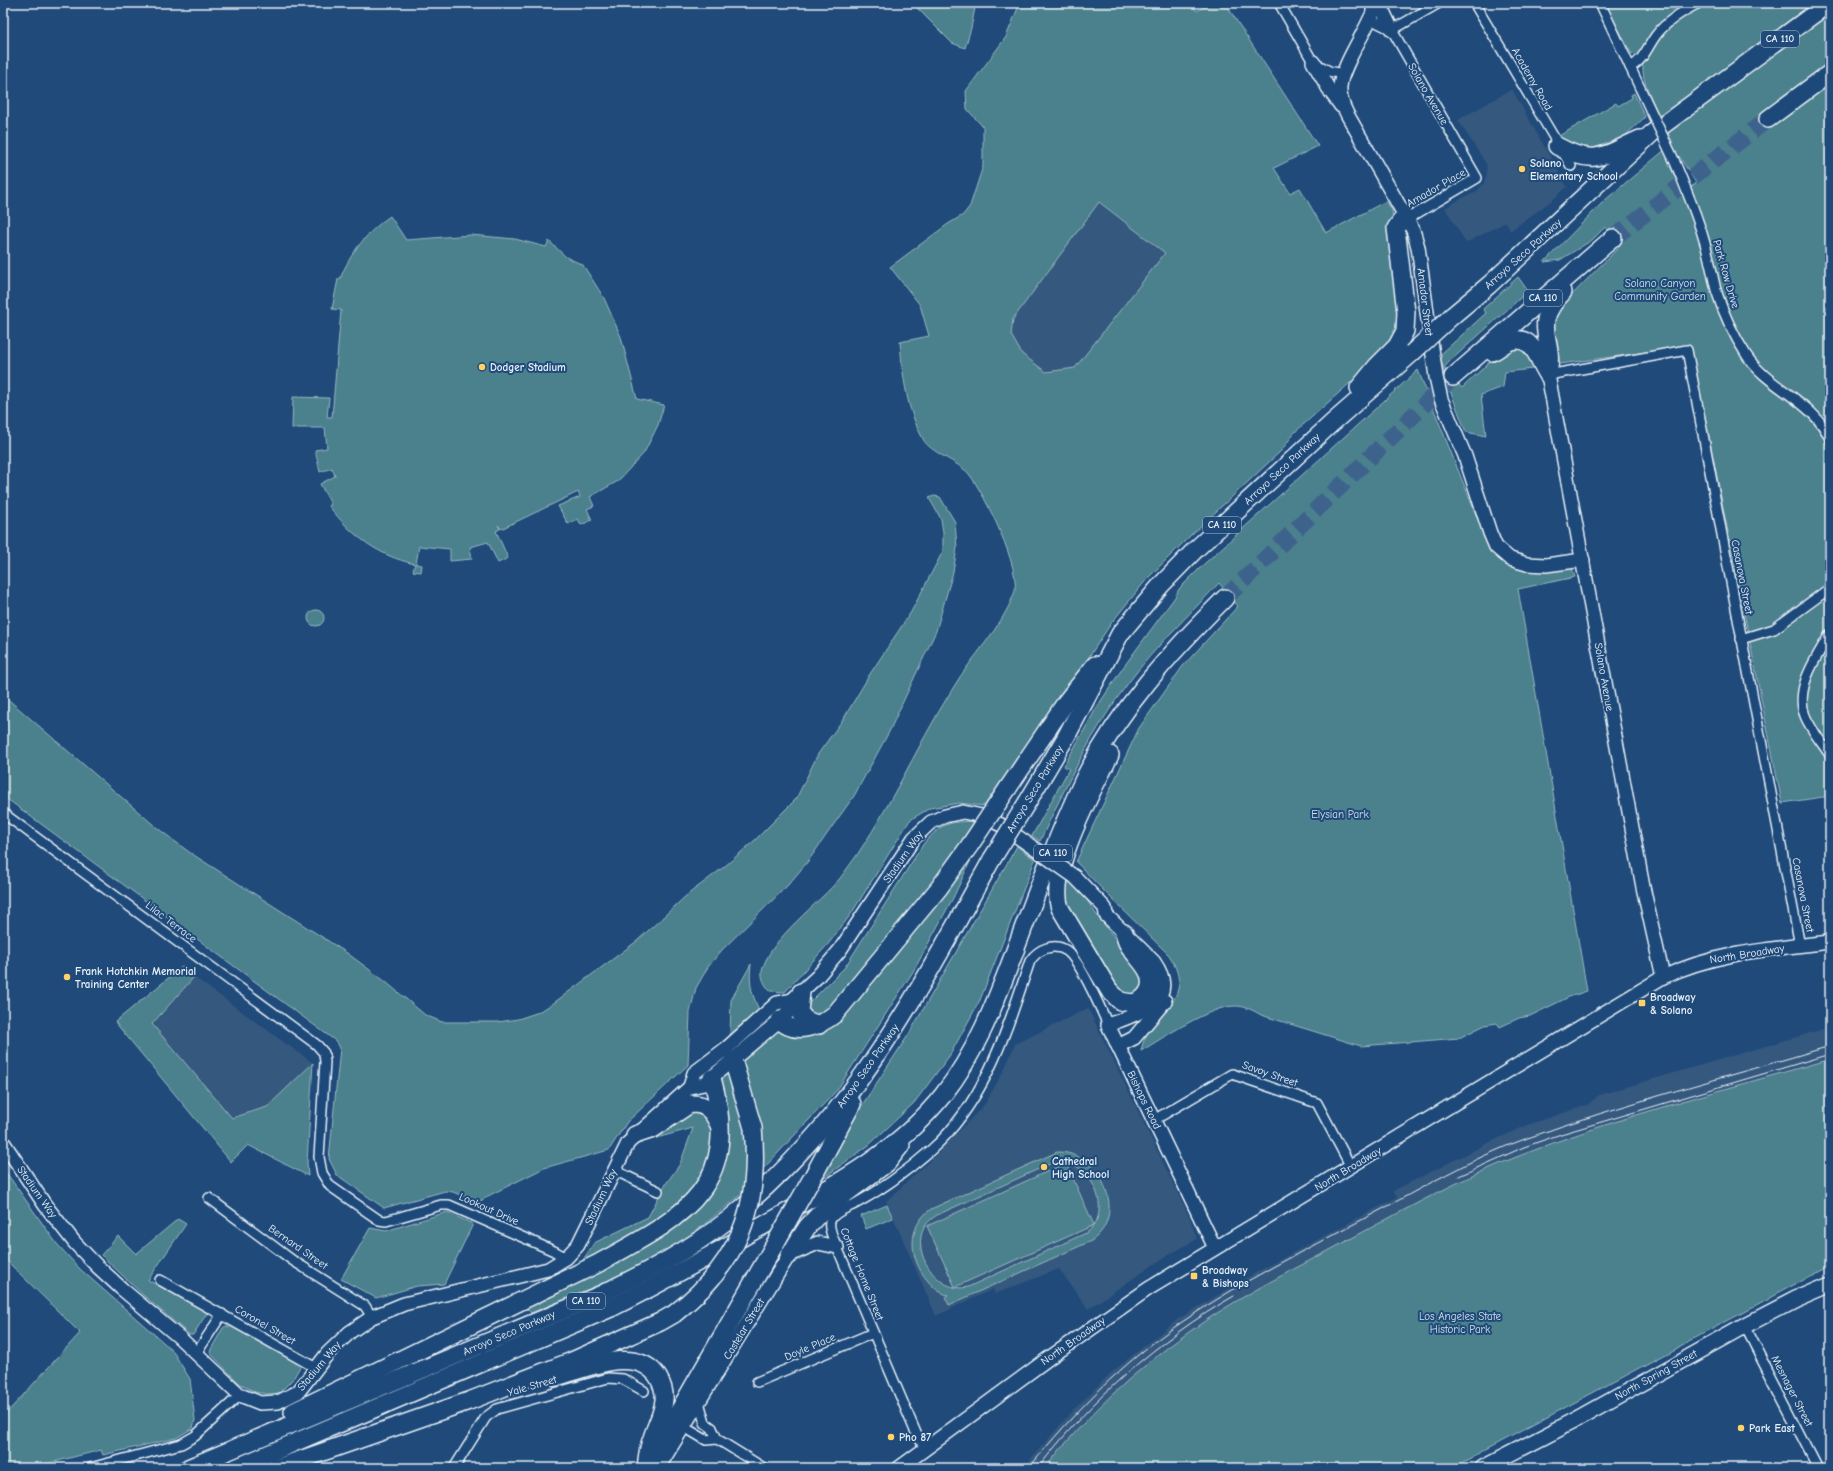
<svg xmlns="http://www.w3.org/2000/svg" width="1833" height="1471" viewBox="0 0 1833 1471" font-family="'Comic Neue',sans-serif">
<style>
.built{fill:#34587e}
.green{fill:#4c808d;stroke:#9ab8c2;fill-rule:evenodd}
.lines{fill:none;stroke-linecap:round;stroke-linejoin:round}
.highway-tunnel{stroke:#3d638d;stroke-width:17;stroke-dasharray:17 8;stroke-linecap:butt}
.street-casing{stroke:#e8f1f8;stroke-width:12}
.secondary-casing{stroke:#e8f1f8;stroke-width:16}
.primary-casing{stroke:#e8f1f8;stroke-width:18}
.highway-casing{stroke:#e8f1f8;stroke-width:20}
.street{stroke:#1f4a7a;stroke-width:9}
.secondary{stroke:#1f4a7a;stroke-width:13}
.primary{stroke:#1f4a7a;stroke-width:15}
.highway{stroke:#1f4a7a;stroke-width:17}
.tram{stroke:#e8f1f8;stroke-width:1}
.street-bridge-casing{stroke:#e8f1f8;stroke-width:12;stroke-linecap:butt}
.secondary-bridge-casing{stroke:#e8f1f8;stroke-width:16;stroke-linecap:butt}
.highway-bridge-casing{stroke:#e8f1f8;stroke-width:20;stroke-linecap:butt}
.street-bridge{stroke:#1f4a7a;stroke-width:9}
.secondary-bridge{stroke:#1f4a7a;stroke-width:13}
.highway-bridge{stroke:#1f4a7a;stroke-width:17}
.poi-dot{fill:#ffd166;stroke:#1f4a7a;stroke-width:1.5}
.labels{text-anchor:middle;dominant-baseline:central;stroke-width:4;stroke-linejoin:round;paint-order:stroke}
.shield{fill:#1f4a7a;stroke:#acbfd2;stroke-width:1}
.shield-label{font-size:10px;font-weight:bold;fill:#e8f1f8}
.street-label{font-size:11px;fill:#e8f1f8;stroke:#1f4a7a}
.poi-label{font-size:11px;font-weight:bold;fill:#e8f1f8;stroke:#1f4a7a;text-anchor:start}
.park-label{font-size:11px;fill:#d1e0e8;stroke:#1f4a7a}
</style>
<rect width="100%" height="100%" fill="#1f4a7a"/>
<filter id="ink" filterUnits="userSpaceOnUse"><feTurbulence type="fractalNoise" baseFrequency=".025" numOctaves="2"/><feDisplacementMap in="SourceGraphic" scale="8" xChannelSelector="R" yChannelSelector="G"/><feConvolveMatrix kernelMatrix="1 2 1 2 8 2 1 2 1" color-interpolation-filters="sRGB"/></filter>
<g filter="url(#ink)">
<g class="built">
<polygon points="1512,89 1567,187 1550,202 1510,231 1506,222 1466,243 1445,208 1466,196 1475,193 1484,183 1487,173 1486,164 1458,120"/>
<polygon points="1071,181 1192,273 1069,435 948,343"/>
<polygon points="194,977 313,1063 267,1107 232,1118 151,1024"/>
<polygon points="1088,1008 1189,1216 1197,1239 1162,1259 1088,1309 1059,1269 995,1294 993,1289 936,1316 886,1201 936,1155 985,1104 1004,1070 1015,1044"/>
<polygon points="1830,1027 1830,1059 1634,1116 1525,1153 1476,1174 1272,1281 1189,1332 1147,1364 1088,1418 1045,1468 1023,1468 1074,1409 1113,1371 1178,1319 1255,1273 1397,1197 1393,1191 1492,1141 1530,1124 1587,1105 1599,1095"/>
</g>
<g class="green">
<polygon points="912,3 976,3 971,28 965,48 952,43"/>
<path d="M1020,3h171l6,8 14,-8h14l93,143 -44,22 16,25 10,-5 26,45 60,-32 6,9 12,100 -4,23 -12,16 -94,84 -12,17 -91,85 -44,44 -35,43 -37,56 -7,7 -84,121 -25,-3 -29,5 -20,12 -59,94 -22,29 -44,49 -15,-1c-5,-6 -9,-12 -8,-20 7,-32 58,-68 79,-94 45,-58 73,-127 112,-189 19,-32 48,-59 61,-94 9,-23 -30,-101 -45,-120 -10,-12 -40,-22 -46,-35 -17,-32 -20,-61 -23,-97l29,-6 -9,-31 -30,-38 58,-43 15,-9 7,-9 13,-40v-39l-16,-18 -1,-18 40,-54zM1099,202l66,51 -90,115 -29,4 -24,-18 -11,-19 2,-16z"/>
<path d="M1605,3h225v793l-48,7 -91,-457 -131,18 -8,-41 4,-12 64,-65 -15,-19 -13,13 -32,20 -16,2 60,-61 69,-58c-8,-17 -32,-58 -30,-76l-8,-12 -4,-2zM1679,156l17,27 -14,11 -11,-26 -3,-3z"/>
<polygon points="1634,93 1645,117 1626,135 1606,149 1573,150 1557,137 1616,103 1618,106 1632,98 1631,95"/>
<path d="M390,216l16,24 65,-5 44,4 31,8 3,-6 17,16 17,8 21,33 17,39 16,62 27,6 -6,20 -14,28 -26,28 -28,16 4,9 -7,3 5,11 -11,5 -3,-6 -10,5 -10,-18 22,-9 -2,-5 -77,37 -3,-4 2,4 -4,2 12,27 -10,5 -10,-21 -18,5 2,12 -22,2v-12l-31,-3 -3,18 6,1 -1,7 -8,-1 2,-7c-37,-8 -64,-29 -86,-58l2,-2 -11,-20 15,-8 -3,-8 -12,4 -5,-22 12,-2 -2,-20h-33l1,-31 36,1 -2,19h5l9,-107 -9,-1 6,-30h2c10,-26 27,-47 50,-63z"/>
<polygon points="1518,277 1528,291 1449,362 1444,368 1462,388 1500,352 1523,345 1533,364 1533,369 1505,372 1503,387 1481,395 1486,436 1466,432 1446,380 1440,355 1486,313 1483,309"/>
<path d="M1418,370l71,177 27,19h55l4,11 -57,12 69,402 -18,6 -39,19 -11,2 -19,9 -3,-4 -12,2 -26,13 -98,8 -100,-31c-8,-5 -16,-9 -26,-9 -25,0 -72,32 -94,45 6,-39 59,-47 28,-96l-64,-63 -29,-30 63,-134 44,-62 55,-60 -19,-23c-30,32 -63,63 -90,99 -37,48 -63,104 -89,159l-8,-5 37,-67 -5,-3 33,-59 25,-38 53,-72 4,-8 25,-25z"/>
<polygon points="934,496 940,497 955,522 957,548 953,572 936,631 889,732 854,796 834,824 809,860 788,885 722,950 708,967 696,988 690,1012 688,1065 627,1122 609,1150 544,1168 486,1197 478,1203 453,1192 445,1191 384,1208 337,1175 329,1159 340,1048 337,1042 3,796 3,695 156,827 189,852 347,953 386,982 425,1015 442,1022 498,1022 518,1019 536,1013 551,1005 637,941 687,895 724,867 754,841 796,799 818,754 844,718 870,674 911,612 943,551 943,532 941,519 929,498"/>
<circle cx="316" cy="618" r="8"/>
<path d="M976,821l-11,22 -131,163c-11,8 -15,12 -27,4l3,-8 35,-35 79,-124c19,-21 25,-21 52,-22z"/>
<polygon points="1017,846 1035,860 980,1000 950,1055 914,1103 869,1145 815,1184 843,1134 909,1034"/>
<polygon points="976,849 953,898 914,970 837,1090 763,1169 760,1127 742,1060 779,1028 820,1032"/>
<polygon points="1064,877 1080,889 1096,914 1146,978 1144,990 1134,996 1124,994 1116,985 1073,917 1063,899"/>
<path d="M751,964c-2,20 0,28 8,46l-29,25 1,-35z"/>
<polygon points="183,966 194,977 152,1024 232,1118 267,1107 313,1063 307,1162 308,1176 248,1145 231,1162 115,1022"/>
<path d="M1830,1059v207l-378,202h-407c41,-52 90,-98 144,-136 43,-31 90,-55 137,-80 64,-34 129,-72 198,-98 99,-39 204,-65 306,-95z"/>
<path d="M723,1073l8,2 13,38 3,65 -2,13c-29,24 -58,49 -91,67 -39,22 -81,38 -123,55l-7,-7 155,-83 46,-68 3,-39 -10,-36z"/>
<path d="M695,1108l18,12c-1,11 0,23 -3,33 -13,57 -85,82 -129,110l13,-20 54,-26 17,-32 15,-21 13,-36 -51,14 41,-31z"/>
<path d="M1057,1152c43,-1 73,63 34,89l-142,64 -4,-8 3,-2c-9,-2 -15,-8 -20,-14 -19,-22 -22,-54 3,-72zM1060,1161c32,2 55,52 26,72l-118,54c-30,8 -59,-36 -43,-61 3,-5 8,-8 12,-11l115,-52z"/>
<polygon points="1066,1163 1094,1225 955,1287 927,1226"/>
<polygon points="3,1168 57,1244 80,1269 172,1350 190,1379 195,1420 193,1428 176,1438 103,1455 101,1450 30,1468 3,1468 3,1417 80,1333 3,1257"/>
<polygon points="887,1205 893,1218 866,1229 861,1216"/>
<polygon points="447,1212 473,1224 444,1284 417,1286 376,1298 341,1279 370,1228 386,1231"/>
<polygon points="178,1219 186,1224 148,1280 207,1313 193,1335 190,1335 143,1295 101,1255 118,1236 136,1254"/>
<polygon points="226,1326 231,1327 301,1365 293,1379 279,1393 266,1394 255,1392 239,1383 210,1353 211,1349 223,1328"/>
</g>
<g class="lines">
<g class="highway-tunnel">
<polyline points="1613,238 1768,119"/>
<polyline points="1225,598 1453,377"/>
</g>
<defs>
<g id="street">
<polyline points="1279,3 1313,62 1329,71 1343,74"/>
<polyline points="1474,3 1571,166"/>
<polyline points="1600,3 1640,88"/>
<polyline points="1370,19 1392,30 1477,178 1407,219"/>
<polyline points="1392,30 1439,3"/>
<path d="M1630,67c14,-6 18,-22 27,-33 11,-14 26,-23 42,-31"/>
<path d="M1674,160c11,26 22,52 30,80 5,16 8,33 12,50 7,23 18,46 31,66 22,33 67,45 83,83"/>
<polyline points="1548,375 1687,350 1800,946"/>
<path d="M1830,634c-14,24 -37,56 -24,84 6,13 16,25 24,37"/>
<polyline points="1741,639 1774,629 1830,588"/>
<polyline points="3,813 317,1045 324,1053 325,1062 319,1157 322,1173 330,1186 379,1220 386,1221 441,1205 449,1205 554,1251 566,1258"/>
<polyline points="1154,1120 1232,1074 1317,1103 1351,1167"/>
<polyline points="614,1170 658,1191"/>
<polyline points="209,1198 292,1260 365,1306 372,1317"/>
<polyline points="160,1280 316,1368"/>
<polyline points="1745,1326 1818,1468"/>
<polyline points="196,1354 222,1314"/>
<polyline points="757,1382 873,1333"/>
<polyline points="699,1402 705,1423 712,1428 717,1439 764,1468"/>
<polyline points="684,1427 706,1440 717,1439"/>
<path d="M925,1448l-9,-15 -79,-186c-3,-7 -9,-18 -7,-26 3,-9 17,-13 25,-17 28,-15 52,-33 76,-54 55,-49 76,-121 99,-189 8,-12 24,-19 37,-10 13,10 34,58 41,74"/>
<polyline points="90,1468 181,1444 195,1436 240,1395"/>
<polyline points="454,1468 486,1417 497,1409 608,1378 623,1379 644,1391"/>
</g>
<g id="secondary">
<path d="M1373,3v10l-3,6c-8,18 -29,50 -30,68 -1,10 3,19 7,27l66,116 5,17 18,130 5,22 24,57 25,77 6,14 14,12 17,5 19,1 37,-5"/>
<polyline points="1378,3 1381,7 1392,30"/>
<polyline points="1313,62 1330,91 1341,106"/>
<polyline points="1548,375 1643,887 1663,977"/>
<path d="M1075,877l30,31 1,7 48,47c28,40 -18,52 -46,63l107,223"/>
<polyline points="1118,1046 1134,1038 1165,1001"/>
<polyline points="690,1087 694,1073 728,1047 777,1003 792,1000"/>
<polyline points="3,1142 45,1205 75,1243 97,1266 122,1289 179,1337 240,1395 260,1403 278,1402 298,1392 328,1353 350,1332 372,1317 404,1304 548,1269 566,1258 578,1245 628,1143 690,1087 704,1084 786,1015 792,1000 817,977 840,950 914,838 931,822 945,816 963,812 982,816 1001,825 1028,844"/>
<polyline points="658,1468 789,1255 818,1243 837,1247"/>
<path d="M899,1468l150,-110 99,-69 515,-312c53,-25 110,-28 167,-35"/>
</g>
<polyline id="primary" points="1483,1468 1574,1421 1745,1326 1795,1300 1830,1285"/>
<g id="highway">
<polyline points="1768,119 1830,73"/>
<path d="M1557,146c38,21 47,9 83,-7"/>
<polyline points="1452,316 1489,285 1651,134 1829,3"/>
<path d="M1492,352c7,-3 12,-9 19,-11 22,-7 27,19 36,32"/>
<path d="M1548,375c8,-38 -19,-48 15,-83"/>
<polyline points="1453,377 1613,238"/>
<polyline points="1359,388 1377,366 1397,346 1405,331 1406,312 1396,228 1401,221 1407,219"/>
<path d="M1110,755c-17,35 -63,116 -50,153l49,82 11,11 12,2c8,-2 13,-5 17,-13 7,-19 -13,-31 -21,-46 -2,-3 -3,-8 -4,-11"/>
<polyline points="1008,788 1066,702 1095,665"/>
<polyline points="1028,801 1066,737 1120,634 1161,585 1195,550 1332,423 1412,353"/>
<polyline points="801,992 799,1012 806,1020 819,1025"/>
<path d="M780,1020c15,17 41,5 55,-6l104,-126 31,-43"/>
<polyline points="733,1060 753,1128"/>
<path d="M635,1135l18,-6 37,-25c17,-1 23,8 29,21"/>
<polyline points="816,1171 852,1104"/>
<polyline points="789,1255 808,1226 821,1212 887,1163 901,1145"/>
<path d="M556,1377c29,-8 81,-33 102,0 4,7 7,15 6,23 -1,14 -8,25 -12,38 -4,9 -5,20 -6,30"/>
<path d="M293,1412l304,-148c85,-47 146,-75 115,-186"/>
<polyline points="655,1453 775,1244"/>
<path d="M188,1468l414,-174c44,-22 88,-44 127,-75 122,-98 189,-226 263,-360"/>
<path d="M235,1468l376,-160c53,-26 104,-55 155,-84 64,-36 131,-71 177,-129 33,-42 51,-89 70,-139 22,-59 44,-120 71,-177 34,-69 87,-127 141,-181"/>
<polyline points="277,1468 469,1401 572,1361 660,1322 674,1314"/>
</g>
</defs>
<use href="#street" class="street-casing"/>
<use href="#secondary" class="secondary-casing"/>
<use href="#primary" class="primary-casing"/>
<use href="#highway" class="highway-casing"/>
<use href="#street" class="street"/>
<use href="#secondary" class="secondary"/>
<use href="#primary" class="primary"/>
<use href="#highway" class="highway"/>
<g class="tram">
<polyline points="1459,1176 1524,1147 1561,1134 1830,1054"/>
<path d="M1029,1468c44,-55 94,-106 153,-146 60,-41 125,-73 189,-107 50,-26 100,-57 154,-76 99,-36 203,-62 305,-93"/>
<path d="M1038,1468c52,-68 121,-129 196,-172"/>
</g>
<defs>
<polyline id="street-bridge" points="1640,88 1674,160"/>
<polyline id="secondary-bridge" points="1028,844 1075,877"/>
<g id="highway-bridge">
<polyline points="1412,353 1452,316"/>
<polyline points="970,845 1008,788"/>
<polyline points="992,859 1028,801"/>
<polyline points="775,1244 816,1171"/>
<path d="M674,1314c64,-50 87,-105 79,-186"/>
</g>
</defs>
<use href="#street-bridge" class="street-bridge-casing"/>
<use href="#secondary-bridge" class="secondary-bridge-casing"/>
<use href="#highway-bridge" class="highway-bridge-casing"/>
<use href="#street-bridge" class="street-bridge"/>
<use href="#secondary-bridge" class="secondary-bridge"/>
<use href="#highway-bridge" class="highway-bridge"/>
</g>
</g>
<g class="poi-dot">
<circle cx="1522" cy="169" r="4"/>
<circle cx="482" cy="367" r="4"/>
<circle cx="67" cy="977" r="4"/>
<rect x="1638" y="999" width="8" height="8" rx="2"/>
<circle cx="1044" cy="1167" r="4"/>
<rect x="1190" y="1272" width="8" height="8" rx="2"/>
<circle cx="1741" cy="1428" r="4"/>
<circle cx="891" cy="1437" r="4"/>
</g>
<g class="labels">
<g class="shield">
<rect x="1761" y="31" width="38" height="16" rx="3"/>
<rect x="1524" y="290" width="38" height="16" rx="3"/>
<rect x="1203" y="517" width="38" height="16" rx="3"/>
<rect x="1034" y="845" width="38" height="16" rx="3"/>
<rect x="567" y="1293" width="38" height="16" rx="3"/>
</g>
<g class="shield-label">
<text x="1780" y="39">CA 110</text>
<text x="1543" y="298">CA 110</text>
<text x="1222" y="525">CA 110</text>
<text x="1053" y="853">CA 110</text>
<text x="586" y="1301">CA 110</text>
</g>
<g class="street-label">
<text transform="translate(1532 79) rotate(60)">Academy Road</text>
<text transform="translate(1428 94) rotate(60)">Solano Avenue</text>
<text transform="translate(1436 188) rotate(-30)">Amador Place</text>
<text transform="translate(1523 254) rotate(-42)">Arroyo Seco Parkway</text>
<text transform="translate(1726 274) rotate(74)">Park Row Drive</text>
<text transform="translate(1425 302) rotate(83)">Amador Street</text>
<text transform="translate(1282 469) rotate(-43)">Arroyo Seco Parkway</text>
<text transform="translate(1742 577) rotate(79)">Casanova Street</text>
<text transform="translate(1604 677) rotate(80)">Solano Avenue</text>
<text transform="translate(1035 789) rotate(-59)">Arroyo Seco Parkway</text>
<text transform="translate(903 857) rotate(-55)">Stadium Way</text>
<text transform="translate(1803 895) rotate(79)">Casanova Street</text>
<text transform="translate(171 922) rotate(37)">Lilac Terrace</text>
<text transform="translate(1747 954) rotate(-9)">North Broadway</text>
<text transform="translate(868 1066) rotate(-55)">Arroyo Seco Parkway</text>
<text transform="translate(1270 1074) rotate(19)">Savoy Street</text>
<text transform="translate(1144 1100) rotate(64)">Bishops Road</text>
<text transform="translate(1348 1169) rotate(-31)">North Broadway</text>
<text transform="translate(37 1192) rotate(55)">Stadium Way</text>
<text transform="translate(601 1197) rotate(-65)">Stadium Way</text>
<text transform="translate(489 1209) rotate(24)">Lookout Drive</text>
<text transform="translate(298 1247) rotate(35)">Bernard Street</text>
<text transform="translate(862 1274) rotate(68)">Cottage Home Street</text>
<text transform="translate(265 1325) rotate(30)">Coronel Street</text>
<text transform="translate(744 1329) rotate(-59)">Castelar Street</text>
<text transform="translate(509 1333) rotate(-23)">Arroyo Seco Parkway</text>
<text transform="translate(1073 1341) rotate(-35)">North Broadway</text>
<text transform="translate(810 1347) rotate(-23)">Doyle Place</text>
<text transform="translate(319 1366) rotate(-50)">Stadium Way</text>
<text transform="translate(1656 1375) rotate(-29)">North Spring Street</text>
<text transform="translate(532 1386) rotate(-16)">Yale Street</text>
<text transform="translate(1792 1391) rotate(63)">Mesnager Street</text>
</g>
<g class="poi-label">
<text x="1530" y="163">Solano<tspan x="1530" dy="13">Elementary School</tspan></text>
<text x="490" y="367">Dodger Stadium</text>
<text x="75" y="971">Frank Hotchkin Memorial<tspan x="75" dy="13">Training Center</tspan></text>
<text x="1650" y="997">Broadway<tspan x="1650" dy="13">&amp; Solano</tspan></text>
<text x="1052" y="1161">Cathedral<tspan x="1052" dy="13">High School</tspan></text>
<text x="1202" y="1270">Broadway<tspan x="1202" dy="13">&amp; Bishops</tspan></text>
<text x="1749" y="1428">Park East</text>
<text x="899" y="1437">Pho 87</text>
</g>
<g class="park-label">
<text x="1660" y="283">Solano Canyon<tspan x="1660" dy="13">Community Garden</tspan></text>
<text x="1340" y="814">Elysian Park</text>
<text x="1460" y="1316">Los Angeles State<tspan x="1460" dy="13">Historic Park</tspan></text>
</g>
</g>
<rect width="1833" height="1471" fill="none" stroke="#1f4a7a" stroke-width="16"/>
<rect x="8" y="8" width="1817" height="1455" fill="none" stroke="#e8f1f8" stroke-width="1.5" filter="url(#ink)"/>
</svg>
